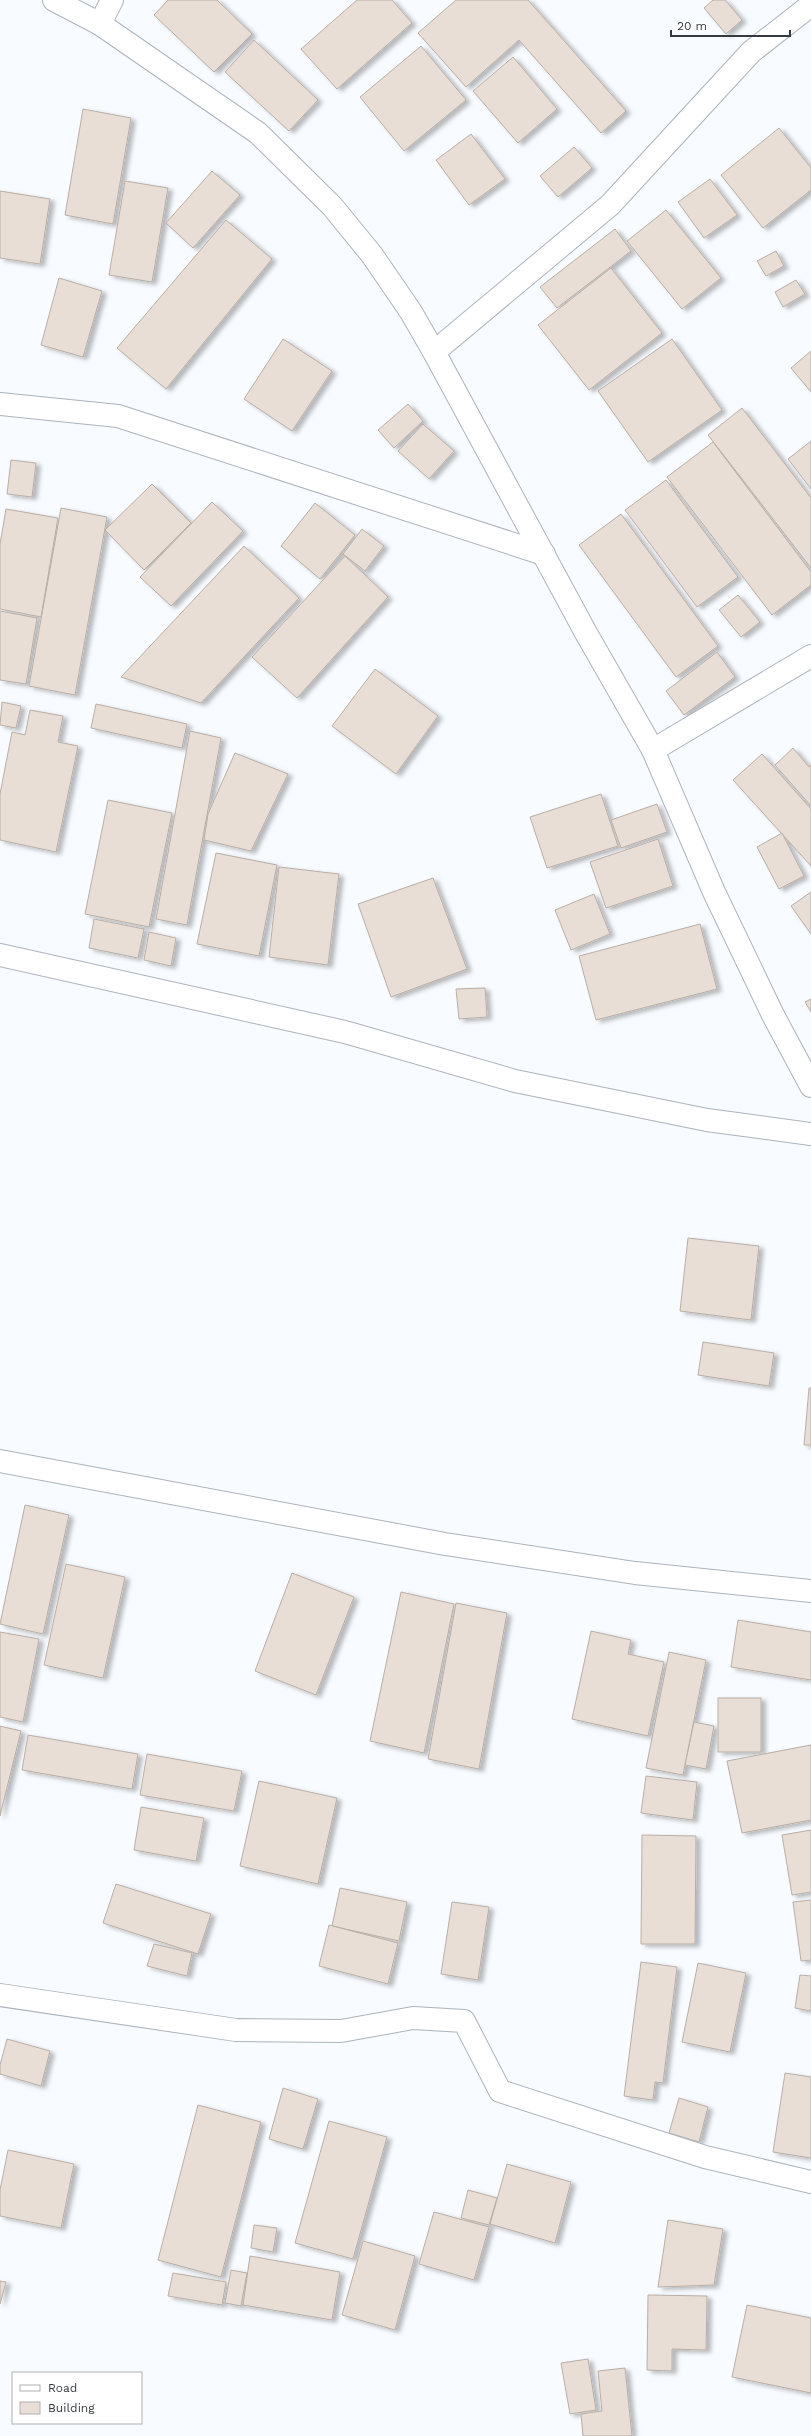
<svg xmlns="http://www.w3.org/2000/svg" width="811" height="2436" viewBox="0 0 811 2436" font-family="'Work Sans',sans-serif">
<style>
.building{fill:#e8ded6;stroke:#b8aea6;filter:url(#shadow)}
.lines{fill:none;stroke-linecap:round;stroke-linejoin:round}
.minor-casing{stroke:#acb3bc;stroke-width:24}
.minor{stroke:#fff;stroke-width:22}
</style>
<defs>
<filter id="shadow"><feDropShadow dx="4.5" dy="2.5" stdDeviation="2" flood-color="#0004"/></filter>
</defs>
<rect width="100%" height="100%" fill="#f8fbff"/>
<g class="building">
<polygon points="168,0 217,0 252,34 214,72 154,15"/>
<polygon points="357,0 392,0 412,23 337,89 301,49"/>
<polygon points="456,0 528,0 626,111 601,133 519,40 466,87 418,33"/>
<polygon points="713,0 725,0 742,20 726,34 704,8"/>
<polygon points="254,40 318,100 289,131 225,72"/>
<polygon points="421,46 466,100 404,151 360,97"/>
<polygon points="513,57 557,109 518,143 473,91"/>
<polygon points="83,109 131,118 113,224 65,215"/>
<polygon points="779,128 811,168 811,190 763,228 721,175"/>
<polygon points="471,134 505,179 469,205 436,160"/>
<polygon points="574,147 592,168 558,197 540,176"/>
<polygon points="212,171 240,195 193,248 166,223"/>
<polygon points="710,179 737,215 704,238 678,202"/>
<polygon points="125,181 168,188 152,282 109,275"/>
<polygon points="0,191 50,199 40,264 0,258"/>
<polygon points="666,210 721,278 682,309 627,241"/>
<polygon points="226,220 272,259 166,389 117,348"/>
<polygon points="615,229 631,251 557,308 540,287"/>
<polygon points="776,251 784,266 766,276 757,261"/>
<polygon points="611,268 662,333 589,390 538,325"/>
<polygon points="59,278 102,291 83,357 41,345"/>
<polygon points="796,280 805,294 783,307 775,292"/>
<polygon points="283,339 332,371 292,431 244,399"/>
<polygon points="672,339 722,410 648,462 598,391"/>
<polygon points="811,351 811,392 791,368"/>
<polygon points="408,404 423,421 394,448 378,430"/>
<polygon points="742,408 811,498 811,568 708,435"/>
<polygon points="423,424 454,451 429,479 398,451"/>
<polygon points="811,441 811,489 788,459"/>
<polygon points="713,442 811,572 811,585 772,615 667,477"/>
<polygon points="11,460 36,463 32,497 7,494"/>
<polygon points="666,480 738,577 697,607 625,510"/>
<polygon points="152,484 191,523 144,570 105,530"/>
<polygon points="212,502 243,531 171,606 140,577"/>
<polygon points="315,503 355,535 320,579 281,546"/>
<polygon points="61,508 107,517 75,695 29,686"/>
<polygon points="6,509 58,518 41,617 0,609 0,544"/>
<polygon points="621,514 718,646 676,677 579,545"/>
<polygon points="362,529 384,546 365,571 343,554"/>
<polygon points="244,546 299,598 201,703 121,677"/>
<polygon points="345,556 388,597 297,698 252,657"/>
<polygon points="738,595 760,622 741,637 719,610"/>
<polygon points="0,611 37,618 26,684 0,680"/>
<polygon points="717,652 735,677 684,715 666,691"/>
<polygon points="375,669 438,716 396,774 332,726"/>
<polygon points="2,702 21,706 16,728 0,725"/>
<polygon points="96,704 187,724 182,748 91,728"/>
<polygon points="30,710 63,716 58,742 78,746 56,852 0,840 0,794 12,732 25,735"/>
<polygon points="190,731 221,738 187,925 156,919"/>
<polygon points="793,748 809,767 811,765 811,806 775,765"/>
<polygon points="235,753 288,774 251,851 204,840 208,814"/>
<polygon points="762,754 811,809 811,866 733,780"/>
<polygon points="601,794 618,846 547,868 530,817"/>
<polygon points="108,800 172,813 149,927 85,914"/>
<polygon points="657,804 667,832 621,848 611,820"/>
<polygon points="782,833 804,876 779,889 757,847"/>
<polygon points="658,839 673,886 606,908 590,862"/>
<polygon points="216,853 277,865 259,956 197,944"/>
<polygon points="279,867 339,874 328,965 269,957"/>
<polygon points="433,878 467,969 391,997 358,904"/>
<polygon points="811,892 811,934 791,906"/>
<polygon points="594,894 610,934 571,950 555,910"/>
<polygon points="94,919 144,929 138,958 89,948"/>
<polygon points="700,924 717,989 596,1020 579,956"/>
<polygon points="149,932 176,938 171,966 144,960"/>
<polygon points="485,988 487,1017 459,1019 456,989"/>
<polygon points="811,999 811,1012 805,1002"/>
<polygon points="688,1238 759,1246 751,1320 680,1311"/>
<polygon points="703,1342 774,1353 769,1386 698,1375"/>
<polygon points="809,1388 811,1388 811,1445 804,1445"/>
<polygon points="25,1505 69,1515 43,1634 0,1624"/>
<polygon points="66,1564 125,1577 103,1678 44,1665"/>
<polygon points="292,1573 354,1597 316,1695 255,1671"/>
<polygon points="401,1592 454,1604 424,1753 370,1741"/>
<polygon points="456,1603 507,1613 479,1769 428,1759"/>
<polygon points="738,1620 811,1632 811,1680 731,1667"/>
<polygon points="591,1631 631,1640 628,1654 664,1662 648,1736 572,1719"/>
<polygon points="0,1632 39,1639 23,1722 0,1717"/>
<polygon points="669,1652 706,1660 683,1775 646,1768"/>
<rect x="718" y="1698" width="43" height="54"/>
<polygon points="694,1722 714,1726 706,1769 685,1765"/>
<polygon points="0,1726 21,1731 0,1816"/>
<polygon points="28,1735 138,1754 132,1789 22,1770"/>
<polygon points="811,1745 811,1820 742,1833 727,1761"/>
<polygon points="147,1754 242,1771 234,1811 140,1795"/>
<polygon points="646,1776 697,1782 693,1820 641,1813"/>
<polygon points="259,1781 337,1798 318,1884 240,1866"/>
<polygon points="141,1807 204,1818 196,1861 134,1850"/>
<polygon points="811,1830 811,1892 792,1895 782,1835"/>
<polygon points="642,1835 696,1836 695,1944 641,1944"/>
<polygon points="116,1884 211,1914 198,1954 103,1923"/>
<polygon points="340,1888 407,1902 399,1941 332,1926"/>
<polygon points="811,1900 811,1960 801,1961 793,1902"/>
<polygon points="452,1902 489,1907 478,1980 441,1974"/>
<polygon points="329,1925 398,1943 388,1984 319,1966"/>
<polygon points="154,1944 192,1953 187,1976 147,1966"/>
<polygon points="641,1962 677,1967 663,2083 655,2082 653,2100 624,2096"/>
<polygon points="698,1963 746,1973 730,2052 682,2042"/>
<polygon points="800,1975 811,1976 811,2011 795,2008"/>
<polygon points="7,2039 50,2051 41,2086 0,2074 0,2065"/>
<polygon points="785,2073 811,2077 811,2158 773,2152"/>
<polygon points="283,2088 318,2099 303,2149 269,2139"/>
<polygon points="679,2098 708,2107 699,2142 669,2133"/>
<polygon points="198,2105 261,2122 221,2277 158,2260"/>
<polygon points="329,2121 387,2137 353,2259 295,2243"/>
<polygon points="8,2150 74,2164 61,2228 0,2216 0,2190"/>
<polygon points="507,2164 571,2182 555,2243 490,2224"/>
<polygon points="468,2190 497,2198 489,2225 461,2218"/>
<polygon points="434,2212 489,2227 474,2280 419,2264"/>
<polygon points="668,2220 723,2229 714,2285 658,2287"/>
<polygon points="254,2225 277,2228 273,2252 251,2248"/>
<polygon points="363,2241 415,2256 395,2330 342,2315"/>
<polygon points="250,2256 340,2272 332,2320 243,2305"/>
<polygon points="231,2270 247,2273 241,2306 225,2303"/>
<polygon points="173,2273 226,2282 222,2305 168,2296"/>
<polygon points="0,2281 6,2282 0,2304"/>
<polygon points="648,2295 707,2296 706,2350 672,2349 672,2371 647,2370"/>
<polygon points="747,2305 811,2318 811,2393 732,2377"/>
<polygon points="588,2359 596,2410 570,2414 561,2363"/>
<polygon points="625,2368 632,2436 583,2436 581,2414 602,2411 598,2371"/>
</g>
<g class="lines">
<defs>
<g id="minor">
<polyline points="54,0 100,24 258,133 332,206 372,255 411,312 434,352 586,633 653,750 714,892 773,1015 811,1086"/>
<polyline points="100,24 112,0"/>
<polyline points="434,352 610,205 751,52 811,5"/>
<polyline points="0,404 118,416 544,554"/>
<polyline points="653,750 811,656"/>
<polyline points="0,955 345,1032 515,1081 707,1120 811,1134"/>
<polyline points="0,1461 445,1544 635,1573 811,1591"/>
<polyline points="0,1995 236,2030 341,2031 413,2018 464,2021 500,2091 705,2157 811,2182"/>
</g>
</defs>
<use href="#minor" class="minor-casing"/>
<use href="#minor" class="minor"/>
</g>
<rect x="12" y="2372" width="130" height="52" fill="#ffffff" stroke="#afb0b1"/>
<rect x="20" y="2385" width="20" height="6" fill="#ffffff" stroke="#afb0b1"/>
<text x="48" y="2392" font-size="12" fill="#36393d">Road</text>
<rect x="20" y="2402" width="20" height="12" fill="#e8ded6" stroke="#afb0b1"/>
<text x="48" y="2412" font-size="12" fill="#36393d">Building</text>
<path d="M671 30v6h119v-6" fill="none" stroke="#36393d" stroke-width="2"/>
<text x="677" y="30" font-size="12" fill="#36393d" stroke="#ffffff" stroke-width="3" paint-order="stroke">20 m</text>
</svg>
